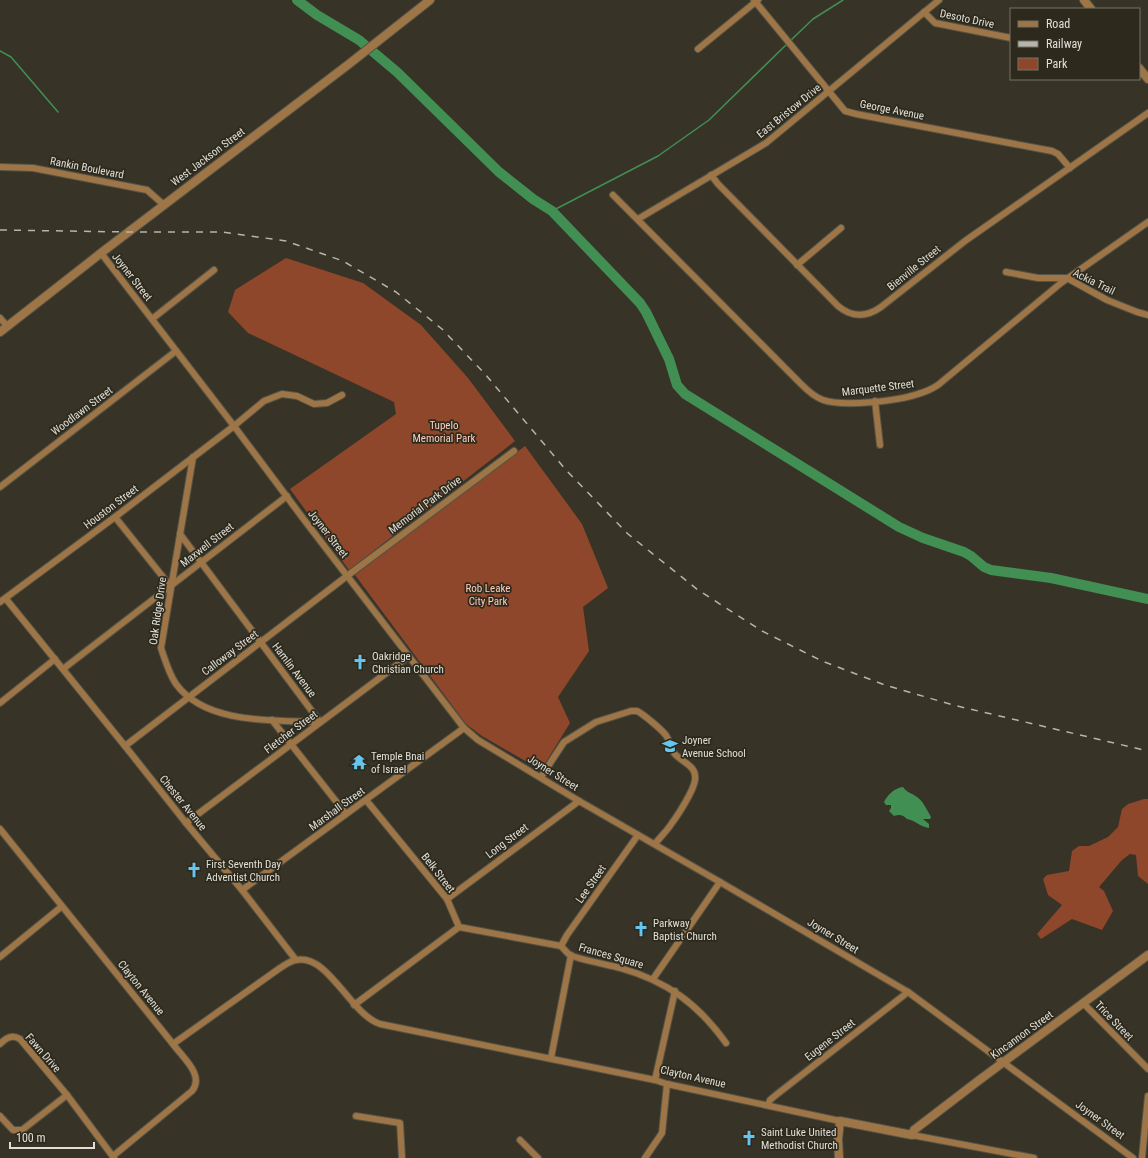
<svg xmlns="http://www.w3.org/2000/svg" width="1148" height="1158" viewBox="0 0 1148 1158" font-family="'Roboto Condensed',sans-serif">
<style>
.green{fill:#8e472a}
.water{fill:#428f54}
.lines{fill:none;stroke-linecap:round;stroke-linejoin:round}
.stream{stroke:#428f54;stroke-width:1.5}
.river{stroke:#428f54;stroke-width:10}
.minor-casing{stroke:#555346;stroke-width:8}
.tertiary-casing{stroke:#555346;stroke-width:10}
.minor{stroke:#9d7547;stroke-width:6}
.tertiary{stroke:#9d7547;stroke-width:8}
.rail{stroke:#b6b4ab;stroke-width:1.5;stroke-dasharray:7 7;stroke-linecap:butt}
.labels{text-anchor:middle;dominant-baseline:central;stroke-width:3.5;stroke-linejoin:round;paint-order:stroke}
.street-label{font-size:11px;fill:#e0ded6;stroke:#2d2a1d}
.park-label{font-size:11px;fill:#fecfbc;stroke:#2d2a1d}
.poi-label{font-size:11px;fill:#e0ded6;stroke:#2d2a1d;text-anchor:start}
</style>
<rect width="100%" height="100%" fill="#373427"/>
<g class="green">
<polygon points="286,258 363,283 421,325 468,378 515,441 349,570 290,489 396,414 394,402 248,333 228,312 235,290"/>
<polygon points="525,446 582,524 608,588 583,607 589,651 558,697 570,723 541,770 482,736 466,724 355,575"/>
<polygon points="1144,799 1148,799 1148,884 1138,876 1136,855 1130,854 1122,860 1099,887 1104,891 1113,911 1102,930 1072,919 1041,939 1037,934 1062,905 1048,895 1043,879 1047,875 1069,871 1072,851 1079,846 1089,846 1108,837 1118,827 1122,809 1128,804"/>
</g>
<path class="water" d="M903,787c4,6 9,6 14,10 6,4 10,13 14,20l-1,2h-7l6,5v4c-9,-1 -14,-8 -22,-9 -4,-4 -7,-5 -13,-3l-5,-5 2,-3v-3h-5l-2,-3c4,-8 11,-14 19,-15z"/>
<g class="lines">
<g class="stream">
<polyline points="790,41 813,19 843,0"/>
<polyline points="0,51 11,57 58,112"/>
<polyline points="552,211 658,156 709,120 787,44"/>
</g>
<polyline class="river" points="297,0 317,15 359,40 397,72 499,172 533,199 552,211 640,303 646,312 669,359 677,385 685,394 899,527 923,538 964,552 971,556 984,567 991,570 1051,578 1148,599"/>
<defs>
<g id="minor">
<polyline points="754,0 845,111 856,114 1052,151 1058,154 1070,168"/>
<polyline points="924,12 935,23 1011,38"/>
<polyline points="698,49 758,0"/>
<polyline points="0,167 33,168 147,190 164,205"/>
<path d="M711,175l7,9 120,122c14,12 29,11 43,1l84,-66 183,-128"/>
<path d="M613,195l188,189c6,6 13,13 22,16 20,7 75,1 95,-6 7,-2 14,-5 20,-9l123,-102 87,-61"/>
<polyline points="638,219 766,143 939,0"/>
<polyline points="101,253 234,426 305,521 464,728 478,740 579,801 720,882 908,992 1133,1158"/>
<polyline points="797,265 841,228"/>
<polyline points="1006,272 1038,278 1067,278 1107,300 1137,312 1148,315"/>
<polyline points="0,318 7,326"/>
<polyline points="152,319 214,270"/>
<polyline points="875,401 880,445"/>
<path d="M193,457l-32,191c4,12 8,26 15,36 30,41 99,36 144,38"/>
<polyline points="0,487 176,351"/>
<polyline points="115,517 171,587"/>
<polyline points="180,534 320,722"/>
<polyline points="6,599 125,746 186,823 242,890 296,960"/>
<polyline points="0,602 115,517 234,426 264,401 282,394 297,396 314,404 327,403 342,395"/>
<polyline points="63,669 287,496"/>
<polyline points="0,703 55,659"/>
<polyline points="272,720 346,814"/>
<polyline points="125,746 347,576 514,451"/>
<path d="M541,777l23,-35 32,-20 35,-11c0,0 5,0 6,0 6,3 27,20 30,26 3,5 3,11 7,16 8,10 23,12 21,27 -1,10 -17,35 -23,43 -5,8 -12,14 -17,21"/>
<path d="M366,800l81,99 12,28 102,19c3,3 6,7 9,9 7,4 40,10 50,13 47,13 78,36 106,75"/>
<polyline points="186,823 409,656"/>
<path d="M0,829l173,215c9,13 32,31 19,47l-79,65"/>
<polyline points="242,890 464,728"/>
<polyline points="447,899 579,801"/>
<polyline points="561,946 567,935 638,835"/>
<polyline points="0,957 61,907"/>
<polyline points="653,979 720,882"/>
<polyline points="1083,1003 1148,1069"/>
<polyline points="354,1005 459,927"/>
<path d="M0,1044c6,-6 12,-10 20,-5l47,56 -45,35h-9l-13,-14"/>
<path d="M173,1044l107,-76c5,-3 10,-7 16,-8 32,-7 54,54 84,64l275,56 12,4 173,37"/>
<polyline points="551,1058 571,955"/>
<polyline points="655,1080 675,991"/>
<polyline points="67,1095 114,1158"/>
<polyline points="768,1105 770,1100 776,1095 908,992"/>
<polyline points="356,1116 400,1123 402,1158"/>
<polyline points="912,1135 1034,1158"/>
<polyline points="520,1140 538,1158"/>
<polyline points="645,1158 662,1133 667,1084"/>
<polyline points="1142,1158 1148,1096"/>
</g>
<g id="tertiary">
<polyline points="1084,0 1091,9"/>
<polyline points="1139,68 1148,79"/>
<polyline points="0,332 101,253 349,64 430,0"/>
<polyline points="839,1158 838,1139 840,1121 912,1135 914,1130 978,1081 1148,955"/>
</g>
</defs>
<use href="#minor" class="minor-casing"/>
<use href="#tertiary" class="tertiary-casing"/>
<use href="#minor" class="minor"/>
<use href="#tertiary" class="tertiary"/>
<polyline class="rail" points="0,230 129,232 222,232 286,241 343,261 396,292 442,329 485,374 566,470 628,534 698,590 762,631 822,661 885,685 953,705 1148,751"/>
</g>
<defs>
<symbol id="church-bare" viewBox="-9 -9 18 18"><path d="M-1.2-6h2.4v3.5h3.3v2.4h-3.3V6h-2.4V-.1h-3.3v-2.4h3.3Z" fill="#66c4ef" stroke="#2d2a1d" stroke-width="2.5" paint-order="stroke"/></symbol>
<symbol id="school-bare" viewBox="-9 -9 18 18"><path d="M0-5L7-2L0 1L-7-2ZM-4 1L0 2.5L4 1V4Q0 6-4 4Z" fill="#66c4ef" stroke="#2d2a1d" stroke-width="2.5" paint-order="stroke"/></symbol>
<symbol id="temple-bare" viewBox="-9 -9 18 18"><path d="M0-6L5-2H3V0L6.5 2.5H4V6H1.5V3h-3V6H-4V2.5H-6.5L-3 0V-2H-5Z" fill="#66c4ef" stroke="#2d2a1d" stroke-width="2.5" paint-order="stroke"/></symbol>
</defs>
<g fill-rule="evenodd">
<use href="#church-bare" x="349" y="651" width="22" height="22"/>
<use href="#school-bare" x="659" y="735" width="22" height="22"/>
<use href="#temple-bare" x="348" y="751" width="22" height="22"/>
<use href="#church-bare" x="183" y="859" width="22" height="22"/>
<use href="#church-bare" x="630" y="918" width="22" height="22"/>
<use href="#church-bare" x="738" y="1127" width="22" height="22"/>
</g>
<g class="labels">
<g class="street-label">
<text transform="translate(967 19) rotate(12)">Desoto Drive</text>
<text transform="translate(892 110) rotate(11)">George Avenue</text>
<text transform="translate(789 111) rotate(-39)">East Bristow Drive</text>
<text transform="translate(208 157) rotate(-37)">West Jackson Street</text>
<text transform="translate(87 168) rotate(11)">Rankin Boulevard</text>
<text transform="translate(914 268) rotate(-39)">Bienville Street</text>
<text transform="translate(132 277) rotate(52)">Joyner Street</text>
<text transform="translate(1094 282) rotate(26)">Ackia Trail</text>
<text transform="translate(878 388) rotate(-7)">Marquette Street</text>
<text transform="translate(82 411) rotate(-37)">Woodlawn Street</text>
<text transform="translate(425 505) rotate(-37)">Memorial Park Drive</text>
<text transform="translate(111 507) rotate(-37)">Houston Street</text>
<text transform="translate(328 534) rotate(52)">Joyner Street</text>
<text transform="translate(207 545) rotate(-38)">Maxwell Street</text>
<text transform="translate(158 611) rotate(-82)">Oak Ridge Drive</text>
<text transform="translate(230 653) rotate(-37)">Calloway Street</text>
<text transform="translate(294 670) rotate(53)">Hamlin Avenue</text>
<text transform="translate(291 732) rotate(-37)">Fletcher Street</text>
<text transform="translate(553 773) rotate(32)">Joyner Street</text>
<text transform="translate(183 803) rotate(51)">Chester Avenue</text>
<text transform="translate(337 809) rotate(-36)">Marshall Street</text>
<text transform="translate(507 841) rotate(-37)">Long Street</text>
<text transform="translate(438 873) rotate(52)">Belk Street</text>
<text transform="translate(591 884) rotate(-55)">Lee Street</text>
<text transform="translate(833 936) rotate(31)">Joyner Street</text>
<text transform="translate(611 956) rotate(16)">Frances Square</text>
<text transform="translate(141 988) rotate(51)">Clayton Avenue</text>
<text transform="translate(1114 1021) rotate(46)">Trice Street</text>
<text transform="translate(1022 1035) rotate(-36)">Kincannon Street</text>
<text transform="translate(830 1040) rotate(-38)">Eugene Street</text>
<text transform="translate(43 1053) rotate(49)">Fawn Drive</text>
<text transform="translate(693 1077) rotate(13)">Clayton Avenue</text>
<text transform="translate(1100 1120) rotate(36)">Joyner Street</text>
</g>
<g class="park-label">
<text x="444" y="425">Tupelo<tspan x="444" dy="13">Memorial Park</tspan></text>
<text x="488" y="588">Rob Leake<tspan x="488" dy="13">City Park</tspan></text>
</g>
<g class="poi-label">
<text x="372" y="656">Oakridge<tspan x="372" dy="13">Christian Church</tspan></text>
<text x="682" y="740">Joyner<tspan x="682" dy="13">Avenue School</tspan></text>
<text x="371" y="756">Temple Bnai<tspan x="371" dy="13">of Israel</tspan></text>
<text x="206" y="864">First Seventh Day<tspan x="206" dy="13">Adventist Church</tspan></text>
<text x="653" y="923">Parkway<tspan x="653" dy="13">Baptist Church</tspan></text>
<text x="761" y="1132">Saint Luke United<tspan x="761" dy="13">Methodist Church</tspan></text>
</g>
</g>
<rect x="1010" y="8" width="130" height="72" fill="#2d2a1d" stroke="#757267"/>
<rect x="1018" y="21" width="20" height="6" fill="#9d7547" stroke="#757267"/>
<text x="1046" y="28" font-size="12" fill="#e0ded6">Road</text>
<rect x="1018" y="41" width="20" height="6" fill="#b6b4ab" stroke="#757267"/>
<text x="1046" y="48" font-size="12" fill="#e0ded6">Railway</text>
<rect x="1018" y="58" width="20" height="12" fill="#8e472a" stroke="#757267"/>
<text x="1046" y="68" font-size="12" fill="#e0ded6">Park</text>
<path d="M10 1142v6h84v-6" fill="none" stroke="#e0ded6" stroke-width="2"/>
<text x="16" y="1142" font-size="12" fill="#e0ded6" stroke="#2d2a1d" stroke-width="3" paint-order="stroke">100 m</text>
</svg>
